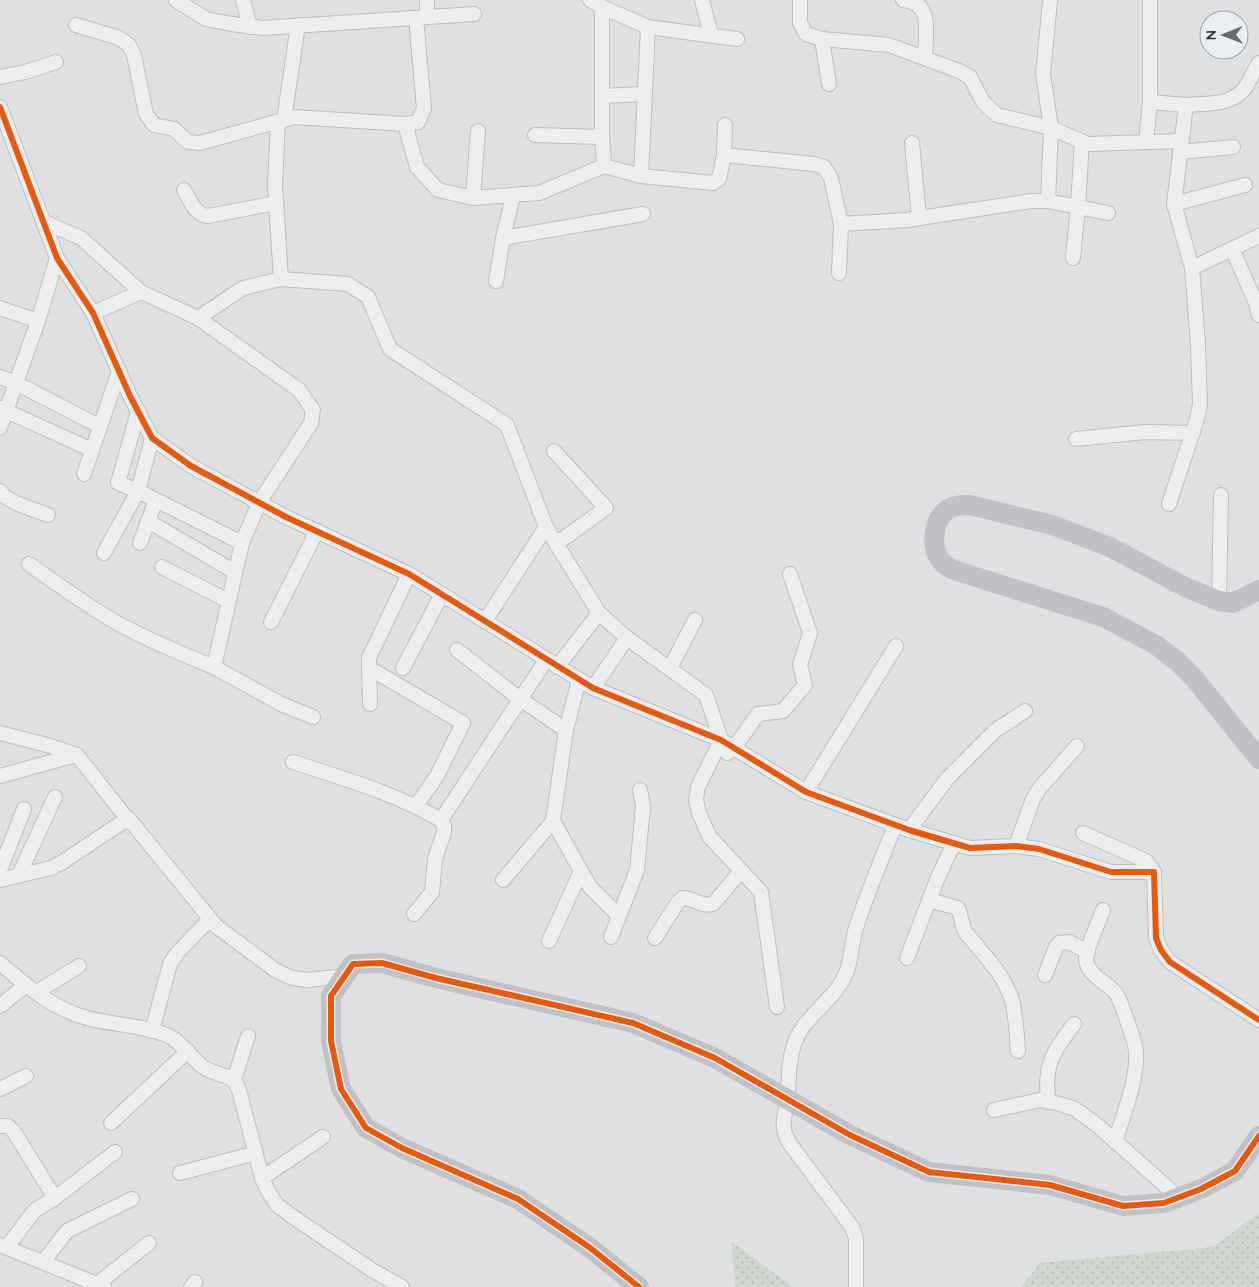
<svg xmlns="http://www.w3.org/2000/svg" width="1259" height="1287" viewBox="0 0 1259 1287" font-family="Quicksand,sans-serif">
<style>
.grass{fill:url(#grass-dots)}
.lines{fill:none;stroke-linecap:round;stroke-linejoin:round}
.street-casing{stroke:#bcbec0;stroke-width:16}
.street{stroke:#edeeef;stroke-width:14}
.secondary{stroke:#c0c1c6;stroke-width:20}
.cycleway-casing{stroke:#ebeef3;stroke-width:9}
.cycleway{stroke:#e8590c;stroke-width:6}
</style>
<defs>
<pattern id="grass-dots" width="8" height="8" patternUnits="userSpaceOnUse" patternTransform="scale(1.25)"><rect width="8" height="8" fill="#ced6ce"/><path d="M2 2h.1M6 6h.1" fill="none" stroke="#b1b8b2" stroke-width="1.8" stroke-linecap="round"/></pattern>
</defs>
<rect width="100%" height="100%" fill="#dee0e2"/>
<g class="grass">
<polygon points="1259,1213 1259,1287 1021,1287 1040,1263 1213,1247"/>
<polygon points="732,1242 793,1287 735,1287"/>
</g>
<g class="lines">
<defs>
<g id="street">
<polyline points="176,0 206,19 232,24 263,28 474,14"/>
<polyline points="243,0 250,27"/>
<polyline points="427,0 427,17"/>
<polyline points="590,0 602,7 648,27 737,39"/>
<polyline points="702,0 711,35"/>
<polyline points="800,0 800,23 806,34 822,39 889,45 959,71 970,77 983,102 997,115 1051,128 1088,144 1181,141"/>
<path d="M903,0c31,2 22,34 22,58"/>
<polyline points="602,7 602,137 604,166"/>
<polyline points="76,25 119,38 129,45 134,55 146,114 154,125 174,129 188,142 200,143 294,117 405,124 417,167 438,190 473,198 539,193 604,166 641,176"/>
<polyline points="648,27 641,176 713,183 719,179 724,155 725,125"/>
<polyline points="822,39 829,84"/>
<polyline points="0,77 25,72 56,62"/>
<polyline points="602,96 644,94"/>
<polyline points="1150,102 1186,105 1174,204 1192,268 1198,344 1200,404 1197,419 1169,504"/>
<path d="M1186,105c20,-2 45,1 59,-17 5,-8 9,-17 14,-25"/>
<polyline points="0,107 57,258 93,313 130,396 152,438 191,466 286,517 409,574 593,688 721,740 806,792 909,830 970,848 1016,846 1039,849 1111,872 1154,872 1156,938 1161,950 1170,962 1259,1020"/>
<polyline points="284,120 298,25"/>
<polyline points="278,122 275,185 281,279"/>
<polyline points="405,124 418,122 424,108 416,18"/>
<polyline points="535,135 602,137"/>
<polyline points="1146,142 1150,102 1150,0"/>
<polyline points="912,143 919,218"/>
<polyline points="1180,152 1233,147"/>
<polyline points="724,155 814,164 824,167 831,178 841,224 907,220 1031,201 1048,201 1108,213"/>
<path d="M184,190c6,10 11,25 24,26l68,-13"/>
<polyline points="513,196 503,238 643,214"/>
<polyline points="473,198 478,131"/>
<polyline points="1048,201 1051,128 1043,74 1050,0"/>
<polyline points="1174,204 1245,185"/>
<polyline points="44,222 81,238 141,292 198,318 243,288 281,279 348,284 368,297 390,349 507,425 546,527 599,613 627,638 706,695 721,740 698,787 696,800 699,813 709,836 761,892 777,1007"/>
<polyline points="1232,249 1256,303 1259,315"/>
<polyline points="1073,258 1078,207 1082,141"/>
<polyline points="1192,268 1259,236"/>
<polyline points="839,273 841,224"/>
<polyline points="496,281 503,238"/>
<polyline points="0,308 38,321"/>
<polyline points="93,313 141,292"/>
<polyline points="198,318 299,390 313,410 311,423 259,503 242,543 214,667 281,704 313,717"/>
<polyline points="0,377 16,383 99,426"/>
<polyline points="0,408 92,450"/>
<polyline points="138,412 118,483 138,491 152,438"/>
<polyline points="0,428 38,321 57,258"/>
<polyline points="1076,439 1145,432 1193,433"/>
<polyline points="554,451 606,508 556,544"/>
<polyline points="84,474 119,371"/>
<path d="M0,491c6,11 36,19 48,24"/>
<polyline points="148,521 235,572"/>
<polyline points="140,543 156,500"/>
<polyline points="104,553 138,491 242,543"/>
<path d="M29,564c29,21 59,42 90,60 31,17 63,30 95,43"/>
<polyline points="162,567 228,601"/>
<polyline points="1219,601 1221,495"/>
<polyline points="485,621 546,527"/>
<polyline points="271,622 317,531"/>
<polyline points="457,650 520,699 566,730"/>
<polyline points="557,667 599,613"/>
<polyline points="369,668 463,723 437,776 416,806"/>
<polyline points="403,668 442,594"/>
<polyline points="670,668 695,620"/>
<polyline points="579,680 566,730 553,821 590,887 619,916"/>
<polyline points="593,688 627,638"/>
<polyline points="370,704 369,658 409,574"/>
<polyline points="0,733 47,745 77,755 125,816 129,819 216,926 275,970 292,978 308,980 345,976"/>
<polyline points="727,753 734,748 758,714 783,711 805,685 800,665 810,633 790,574"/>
<path d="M293,762c51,17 102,31 148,58l105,-160"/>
<polyline points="0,776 76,755"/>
<polyline points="806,792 896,646"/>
<polyline points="909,830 947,779 996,730 1025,711"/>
<polyline points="1083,833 1146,861 1154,872"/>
<polyline points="1016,846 1033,799 1039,789 1077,746"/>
<polyline points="0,870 24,809"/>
<polyline points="19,875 55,797"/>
<polyline points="0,880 51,868 61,863 115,827 129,819"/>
<polyline points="503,880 553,821"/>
<path d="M929,900l29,8c4,9 3,17 8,25 18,22 40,43 47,71 3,16 4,32 5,47"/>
<path d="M1103,910c-4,11 -16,38 -17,47 -1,18 22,25 31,38 4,7 19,49 19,57 2,28 -13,63 -21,90"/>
<polyline points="414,914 432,892 435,859 444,832 444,826 441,820"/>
<polyline points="611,937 637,870 643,806 640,790"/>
<path d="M655,938l23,-36 5,-4c11,0 18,9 30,6l28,-33"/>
<polyline points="549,941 581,871"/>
<polyline points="907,958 938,877 954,843"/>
<path d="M0,963c25,22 53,46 87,55 26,7 56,7 82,18 14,7 25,26 37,33 9,4 19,6 28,11"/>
<polyline points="1045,975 1056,947 1059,943 1069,942 1088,952"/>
<polyline points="37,992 79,966"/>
<polyline points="0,1006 26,985"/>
<polyline points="152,1031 170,964 178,952 210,919"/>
<polyline points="248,1036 234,1080 239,1090 262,1178 268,1191 277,1205 293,1217 372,1270 402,1287"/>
<polyline points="0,1089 26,1076"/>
<path d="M1048,1102c0,-9 -2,-20 0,-29 2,-18 15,-34 26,-49"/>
<polyline points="994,1110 1040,1100 1060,1104 1075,1109 1097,1125 1178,1197"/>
<polyline points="111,1123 188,1051"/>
<polyline points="0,1126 8,1126 14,1132 55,1198"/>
<polyline points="180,1173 256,1153"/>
<polyline points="262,1178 323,1137"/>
<polyline points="0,1245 104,1287"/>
<polyline points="7,1247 34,1211 55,1198 115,1152"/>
<polyline points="43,1262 67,1231 132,1199"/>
<polyline points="97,1284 149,1243"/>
<polyline points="191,1287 195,1282"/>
<path d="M856,1287v-49l-4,-11 -62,-83c-11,-18 -5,-25 -3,-44 3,-26 0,-51 16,-73 13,-18 35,-33 43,-54 6,-14 5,-30 10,-45 11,-35 26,-69 39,-103"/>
</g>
</defs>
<use href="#street" class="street-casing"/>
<use href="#street" class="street"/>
<g class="secondary">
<path d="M1259,590l-26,13 -14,-2 -32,-13 -77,-41 -58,-22 -82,-20c-8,0 -16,0 -23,5 -15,10 -16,39 -6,51 3,3 7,6 10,8l152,48 53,28 21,16 17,17 65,81"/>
<polyline points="639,1287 589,1247 518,1199 402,1148 366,1128 341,1089 331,1041 331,996 353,964 382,963 436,978 633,1023 715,1058 850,1135 929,1172 1050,1185 1123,1206 1164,1203 1201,1189 1235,1171 1259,1136"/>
</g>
<defs>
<g id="cycleway">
<polyline points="0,107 57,258 93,313 130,396 152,438 191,466 286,517 409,574 593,688 721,740 806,792 909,830 970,848 1016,846 1039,849 1111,872 1154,872 1156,938 1161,950 1170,962 1259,1020"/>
<polyline points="639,1287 589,1247 518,1199 402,1148 366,1128 341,1089 331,1041 331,996 353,964 382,963 436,978 633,1023 715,1058 850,1135 929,1172 1050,1185 1123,1206 1164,1203 1201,1189 1235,1171 1259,1136"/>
</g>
</defs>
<use href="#cycleway" class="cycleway-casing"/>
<use href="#cycleway" class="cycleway"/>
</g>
<g transform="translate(1224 35) rotate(269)"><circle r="24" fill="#ebeef3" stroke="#9da0a9"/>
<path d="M0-4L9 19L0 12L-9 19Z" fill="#686b74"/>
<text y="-8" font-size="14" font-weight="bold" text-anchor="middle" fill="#282c39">N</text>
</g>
</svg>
